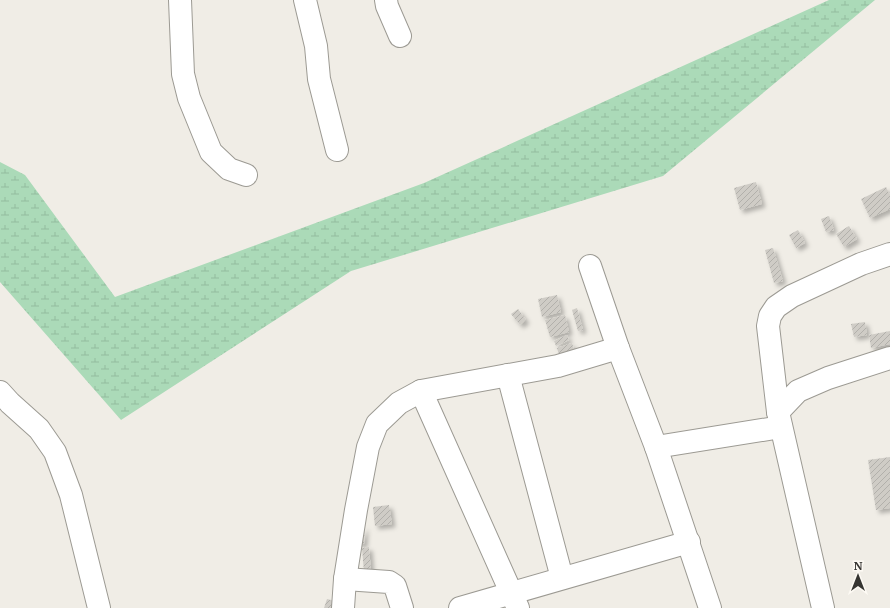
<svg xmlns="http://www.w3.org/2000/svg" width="890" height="608" viewBox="0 0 890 608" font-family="Merriweather,serif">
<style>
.wetland{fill:url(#wetland-marsh)}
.building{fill:url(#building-hatch);filter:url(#shadow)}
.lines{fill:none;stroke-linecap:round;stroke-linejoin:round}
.minor-casing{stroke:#9c9a93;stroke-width:24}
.minor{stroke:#fff;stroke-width:22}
</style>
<defs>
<pattern id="wetland-marsh" width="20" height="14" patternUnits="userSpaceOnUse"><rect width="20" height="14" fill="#abdab8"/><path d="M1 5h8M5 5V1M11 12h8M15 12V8" fill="none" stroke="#94bc9f"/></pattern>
<pattern id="building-hatch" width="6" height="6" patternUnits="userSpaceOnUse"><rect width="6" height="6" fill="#cfccc6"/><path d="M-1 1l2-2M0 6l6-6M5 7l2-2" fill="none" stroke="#b2b0ab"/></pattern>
<filter id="shadow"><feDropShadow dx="3.5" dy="3.5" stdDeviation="2" flood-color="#0004"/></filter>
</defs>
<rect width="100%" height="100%" fill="#f0ede6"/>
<polygon class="wetland" points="829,0 875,0 663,176 351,271 121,420 0,282 0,162 25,175 115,297 424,183"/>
<g class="building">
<polygon points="756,182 762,204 740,210 734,188"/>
<polygon points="886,187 890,195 890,209 870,218 861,199"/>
<polygon points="829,216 834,230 826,232 821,219"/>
<polygon points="849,226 857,239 844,247 836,234"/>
<polygon points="798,230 805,243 796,248 789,235"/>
<polygon points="773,248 783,281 774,283 765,250"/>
<polygon points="557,295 561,312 542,317 538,299"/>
<polygon points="577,308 583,330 578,331 572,310"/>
<polygon points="518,309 526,320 520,325 511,314"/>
<polygon points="565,315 569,332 550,337 545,320"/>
<polygon points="865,322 867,335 854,337 851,324"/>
<polygon points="890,331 890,344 871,348 869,335"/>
<polygon points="567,335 569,340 556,346 554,341"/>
<polygon points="572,343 574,350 559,355 557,348"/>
<polygon points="890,457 890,508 876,510 868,460"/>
<polygon points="389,505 392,524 375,526 373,507"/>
<polygon points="365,525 364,544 356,544"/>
<polygon points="369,547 371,572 364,572 362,548"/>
<polygon points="327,599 339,602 337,608 324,608"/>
</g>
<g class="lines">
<defs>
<g id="minor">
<polyline points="180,0 183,74 189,98 211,152 229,169 246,175"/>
<polyline points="305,0 316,46 319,79 337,150"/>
<polyline points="386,0 387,6 400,36"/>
<polyline points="590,266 618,348 656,447 710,608"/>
<polyline points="508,375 562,578"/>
<polyline points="421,391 518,608"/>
<polyline points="0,392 10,403 39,429 55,452 71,495 99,608"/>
<polyline points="778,412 798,391 828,378 890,358"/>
<polyline points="656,447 781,427"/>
<polyline points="345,579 389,582 395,586 402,608"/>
<polyline points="343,608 345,579 356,510 368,447 377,424 399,403 421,391 558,366 618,348"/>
<polyline points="460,608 689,542"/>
<polyline points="823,608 778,412 768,326 770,316 776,307 792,296 861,264 890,254"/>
</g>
</defs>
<use href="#minor" class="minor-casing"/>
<use href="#minor" class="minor"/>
</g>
<g transform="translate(858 576)" stroke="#fdfaf4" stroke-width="3" paint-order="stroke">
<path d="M0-3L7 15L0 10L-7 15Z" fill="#363532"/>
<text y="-6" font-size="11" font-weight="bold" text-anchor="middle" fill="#363532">N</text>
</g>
</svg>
